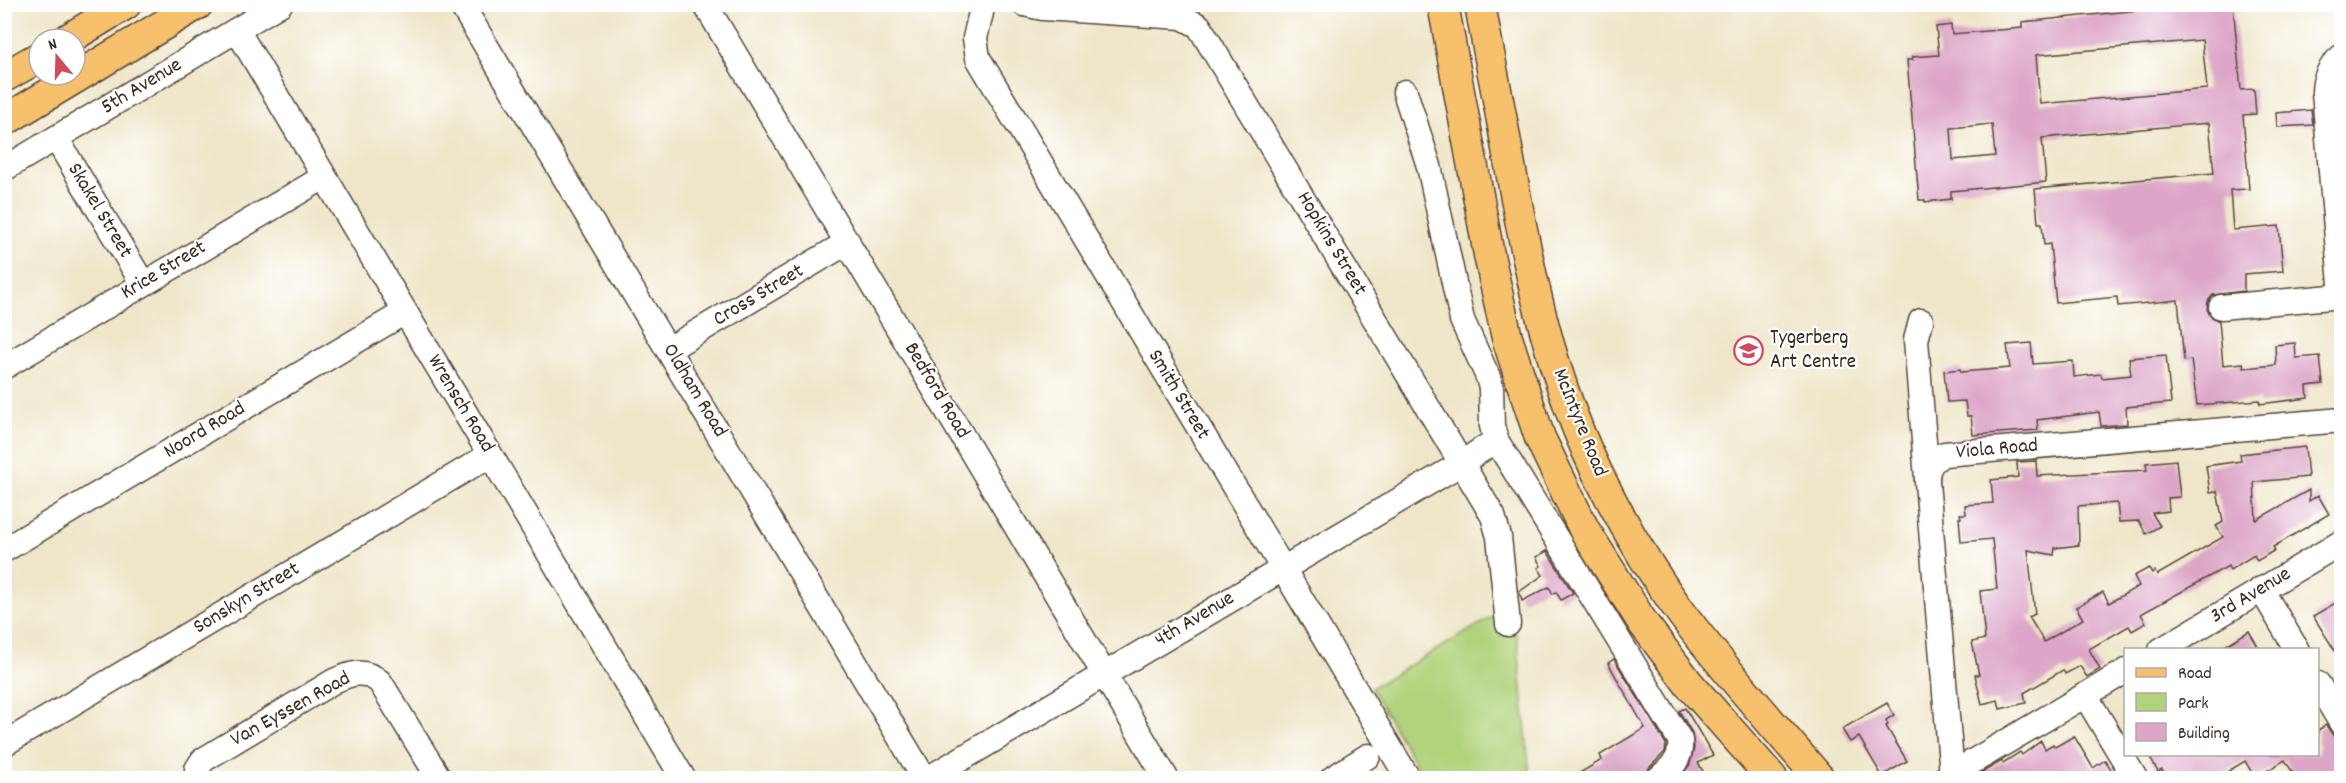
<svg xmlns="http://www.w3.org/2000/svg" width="2346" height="783" viewBox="0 0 2346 783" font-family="Dekko,sans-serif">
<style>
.green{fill:#b1d37b;stroke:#767e4c;stroke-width:1.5}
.building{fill:#dda6c8;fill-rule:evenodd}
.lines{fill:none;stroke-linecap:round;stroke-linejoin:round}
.minor-casing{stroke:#564638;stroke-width:27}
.major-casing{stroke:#564638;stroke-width:33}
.minor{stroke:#fff;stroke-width:24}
.major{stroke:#f7c06c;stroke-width:30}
.labels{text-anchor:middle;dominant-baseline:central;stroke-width:4.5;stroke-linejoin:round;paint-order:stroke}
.street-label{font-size:21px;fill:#3b2a1e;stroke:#fff}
.poi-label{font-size:21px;fill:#3b2a1e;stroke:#fff;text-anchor:start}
</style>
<rect width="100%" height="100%" fill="#fff"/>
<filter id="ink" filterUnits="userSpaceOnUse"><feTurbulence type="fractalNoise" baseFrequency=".0167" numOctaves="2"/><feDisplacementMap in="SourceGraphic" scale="12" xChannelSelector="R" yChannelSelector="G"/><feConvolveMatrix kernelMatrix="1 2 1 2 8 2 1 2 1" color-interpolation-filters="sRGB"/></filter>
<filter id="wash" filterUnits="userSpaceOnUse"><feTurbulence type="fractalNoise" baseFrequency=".008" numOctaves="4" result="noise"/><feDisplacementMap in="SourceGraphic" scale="24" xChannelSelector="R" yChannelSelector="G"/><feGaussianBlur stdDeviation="1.35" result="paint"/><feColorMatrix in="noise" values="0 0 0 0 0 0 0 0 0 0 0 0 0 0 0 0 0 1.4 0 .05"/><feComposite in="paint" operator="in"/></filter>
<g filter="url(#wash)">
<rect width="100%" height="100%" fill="#efe6c9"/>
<polygon class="green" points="1494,616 1498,616 1500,635 1517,634 1530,778 1424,778 1371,688"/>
<g id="blocks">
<g class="building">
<path d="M2199,4h34l8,86 13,-1 2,25 -13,1 6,74 -19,1 3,40 46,-4 4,45 -39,3v17l-31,4 -5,6 -1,8 3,7 9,5 4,44 20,-2 1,5 32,-3 -1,-20 20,-2 1,15 24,-2 3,28 -16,2 1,12 -48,6 -1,-4 -62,5 -6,-45 -7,1 -6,-61 -60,6 -1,-9 -61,6 -6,-59 -6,1 -2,-22h-4l-3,-34 179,-16 -5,-50 -167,15 4,44 -95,9v8l-26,3v-2h-6l-12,-140h6l-1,-3 27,-2 -3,-28 15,-2 1,9 70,-6v-6zM2202,40l5,49 -167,15 -4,-49zM1992,124l3,32 -42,4 -2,-32z"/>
<polygon points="2311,110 2313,125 2277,127 2276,113"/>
<polygon points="2031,343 2033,364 2073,361 2074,377 2101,374 2102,378 2131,375 2129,358 2166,355 2171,403 2126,407 2127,424 2101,426 2099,412 2037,420 2038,430 1973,435 1971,416 1967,416 1965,401 1947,402 1944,371 1960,369 1961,372 2010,368 2007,345"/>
<polygon points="2305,447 2308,477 2254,482 2256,520 2309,490 2309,501 2318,495 2329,514 2273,547 2275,550 2257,561 2254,555 2230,570 2228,566 2141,614 2146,623 2132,631 2129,626 2089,649 2100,669 2087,677 2080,666 2065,674 2063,670 2024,693 2026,703 2000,709 1998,700 1982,704 1975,675 1979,675 1972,642 1985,639 1980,591 1997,589 1992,539 1961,542 1959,518 1961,518 1960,514 1966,514 1965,505 1993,503 1991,480 2018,477 2017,462 2036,461 2037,476 2147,470 2146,463 2176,460 2180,497 2168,498 2169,511 2152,513 2160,526 2146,534 2139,521 2119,522 2117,503 2078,506 2079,545 2055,548 2054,555 2028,550 2035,614 2029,617 2044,642 2083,619 2076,607 2096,596 2103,592 2109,603 2139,586 2134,576 2149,568 2152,573 2155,571 2157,575 2223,537 2216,526 2223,522 2217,491 2210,492 2206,466 2241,461 2240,454"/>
<polygon points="1547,551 1573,593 1561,600 1556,592 1553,594 1549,587 1522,601 1519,592 1543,575 1538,568 1541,566 1536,557"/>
<polygon points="2342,599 2342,662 2313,616"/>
<polygon points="2249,631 2260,650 2218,650"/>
<polygon points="1614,659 1666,744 1665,752 1649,768 1645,778 1571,778 1602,760 1600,755 1645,728 1608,663"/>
<polygon points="1887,703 1894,715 1886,720 1888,725 1886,726 1907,761 1882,776 1859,737 1850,742 1842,729"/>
<polygon points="1685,708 1713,755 1698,763 1707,778 1680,778 1690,764 1694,748 1692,733 1679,711"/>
<polygon points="2326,725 2342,748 2342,763 2335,767 2342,778 2296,778 2285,760 2255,778 2245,761 2217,778 2167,778 2162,770 2158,772 2148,754 2318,754 2318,730"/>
<polygon points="2074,736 2093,768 2105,760 2117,778 1972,778 2002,761 2003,763 2020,752 2022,755 2041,741 2045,749 2053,744 2055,747"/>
</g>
</g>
</g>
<g filter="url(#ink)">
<use href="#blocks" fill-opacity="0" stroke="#564638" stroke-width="1.5"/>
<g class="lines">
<defs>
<g id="minor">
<polyline points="461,4 924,778"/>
<polyline points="705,4 1166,778"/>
<polyline points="983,4 975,38 978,58 1408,778"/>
<polyline points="1024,4 1043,8 1182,17 1199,26 1493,516 1499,537 1508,624"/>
<polyline points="237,30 683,778"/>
<path d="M2342,56c-12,10 -18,22 -18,37l18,202"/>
<polyline points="56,138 143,284"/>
<polyline points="4,169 280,4"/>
<polyline points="2221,307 2342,296"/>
<polyline points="1921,321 1916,340 1927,479"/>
<polyline points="669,349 848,242"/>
<polyline points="4,367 324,177"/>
<path d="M1496,440l184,300c2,19 -8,27 -21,38"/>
<polyline points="4,550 405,312"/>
<polyline points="2261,589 2297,650"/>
<polyline points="2161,650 2342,542"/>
<polyline points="2318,684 2342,724"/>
<polyline points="2085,695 2135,778"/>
<polyline points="4,744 490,455"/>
<path d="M1952,775l-25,-293c-1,-14 5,-22 17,-28l398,-34"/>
<path d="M198,778l-1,-9 6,-9 131,-79c17,-8 30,-12 46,1l59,96"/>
<polyline points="929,778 1462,463 1496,440 1492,426 1491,388 1488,377 1462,320 1429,166 1405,92"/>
<polyline points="1333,778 1368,756"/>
<polyline points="1945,778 2126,671"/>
</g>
<g id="major">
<polyline points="1443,4 1489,255 1507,338 1540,438 1584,529 1643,623 1689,684 1772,778"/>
<path d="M1480,4c8,47 18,93 26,139 21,120 43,239 100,347 22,43 48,86 76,124 43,57 91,110 137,164"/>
<polyline points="68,39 126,4"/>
<polyline points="4,77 39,57"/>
<polyline points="4,121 198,4"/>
</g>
</defs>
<use href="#minor" class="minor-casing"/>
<use href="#major" class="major-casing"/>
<use href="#minor" class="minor"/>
<use href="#major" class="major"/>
</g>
</g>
<defs>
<symbol id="school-ring" viewBox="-11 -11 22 22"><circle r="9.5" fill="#fff" stroke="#d1495b" stroke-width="1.5"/><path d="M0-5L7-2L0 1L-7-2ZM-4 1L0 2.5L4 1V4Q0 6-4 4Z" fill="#d1495b"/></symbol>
</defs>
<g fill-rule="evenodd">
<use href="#school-ring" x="1732" y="334" width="33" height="33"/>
</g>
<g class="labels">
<g class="street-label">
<text transform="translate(142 87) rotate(-31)">5th Avenue</text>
<text transform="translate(99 211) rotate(59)">Skakel Street</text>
<text transform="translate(1331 244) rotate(59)">Hopkins Street</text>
<text transform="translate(164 271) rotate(-31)">Krice Street</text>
<text transform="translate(759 296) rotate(-31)">Cross Street</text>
<text transform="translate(694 391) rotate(59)">Oldham Road</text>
<text transform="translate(936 391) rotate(59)">Bedford Road</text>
<text transform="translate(1178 395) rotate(59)">Smith Street</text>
<text transform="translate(460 404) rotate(59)">Wrensch Road</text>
<text transform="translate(1579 423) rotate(68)">McIntyre Road</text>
<text transform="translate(205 431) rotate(-31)">Noord Road</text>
<text transform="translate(1997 450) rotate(-5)">Viola Road</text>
<text transform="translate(2251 596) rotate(-31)">3rd Avenue</text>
<text transform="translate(247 599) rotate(-31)">Sonskyn Street</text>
<text transform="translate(1195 620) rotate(-31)">4th Avenue</text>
<text transform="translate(291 710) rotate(-29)">Van Eyssen Road</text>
</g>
<g class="poi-label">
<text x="1770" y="339">Tygerberg<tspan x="1770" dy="24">Art Centre</tspan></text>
</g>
</g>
<rect width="2346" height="783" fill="none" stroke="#fff" stroke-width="24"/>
<rect x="2124" y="648" width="195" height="108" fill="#ffffff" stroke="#b1aaa5" stroke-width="1.5"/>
<rect x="2136" y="668" width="30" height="9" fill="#f7c06c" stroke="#b1aaa5" stroke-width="1.5"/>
<text x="2178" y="678" font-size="18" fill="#3b2a1e">Road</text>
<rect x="2136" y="693" width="30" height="18" fill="#b1d37b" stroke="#b1aaa5" stroke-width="1.5"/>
<text x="2178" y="708" font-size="18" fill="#3b2a1e">Park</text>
<rect x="2136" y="723" width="30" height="18" fill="#dda6c8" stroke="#b1aaa5" stroke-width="1.5"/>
<text x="2178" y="738" font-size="18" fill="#3b2a1e">Building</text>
<g transform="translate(57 57) rotate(341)"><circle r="28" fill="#ffffff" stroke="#b1aaa5" stroke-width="1.5"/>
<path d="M0-4.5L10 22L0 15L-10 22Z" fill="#d1495b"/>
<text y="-9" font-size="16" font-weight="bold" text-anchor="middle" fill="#3b2a1e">N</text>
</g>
</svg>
